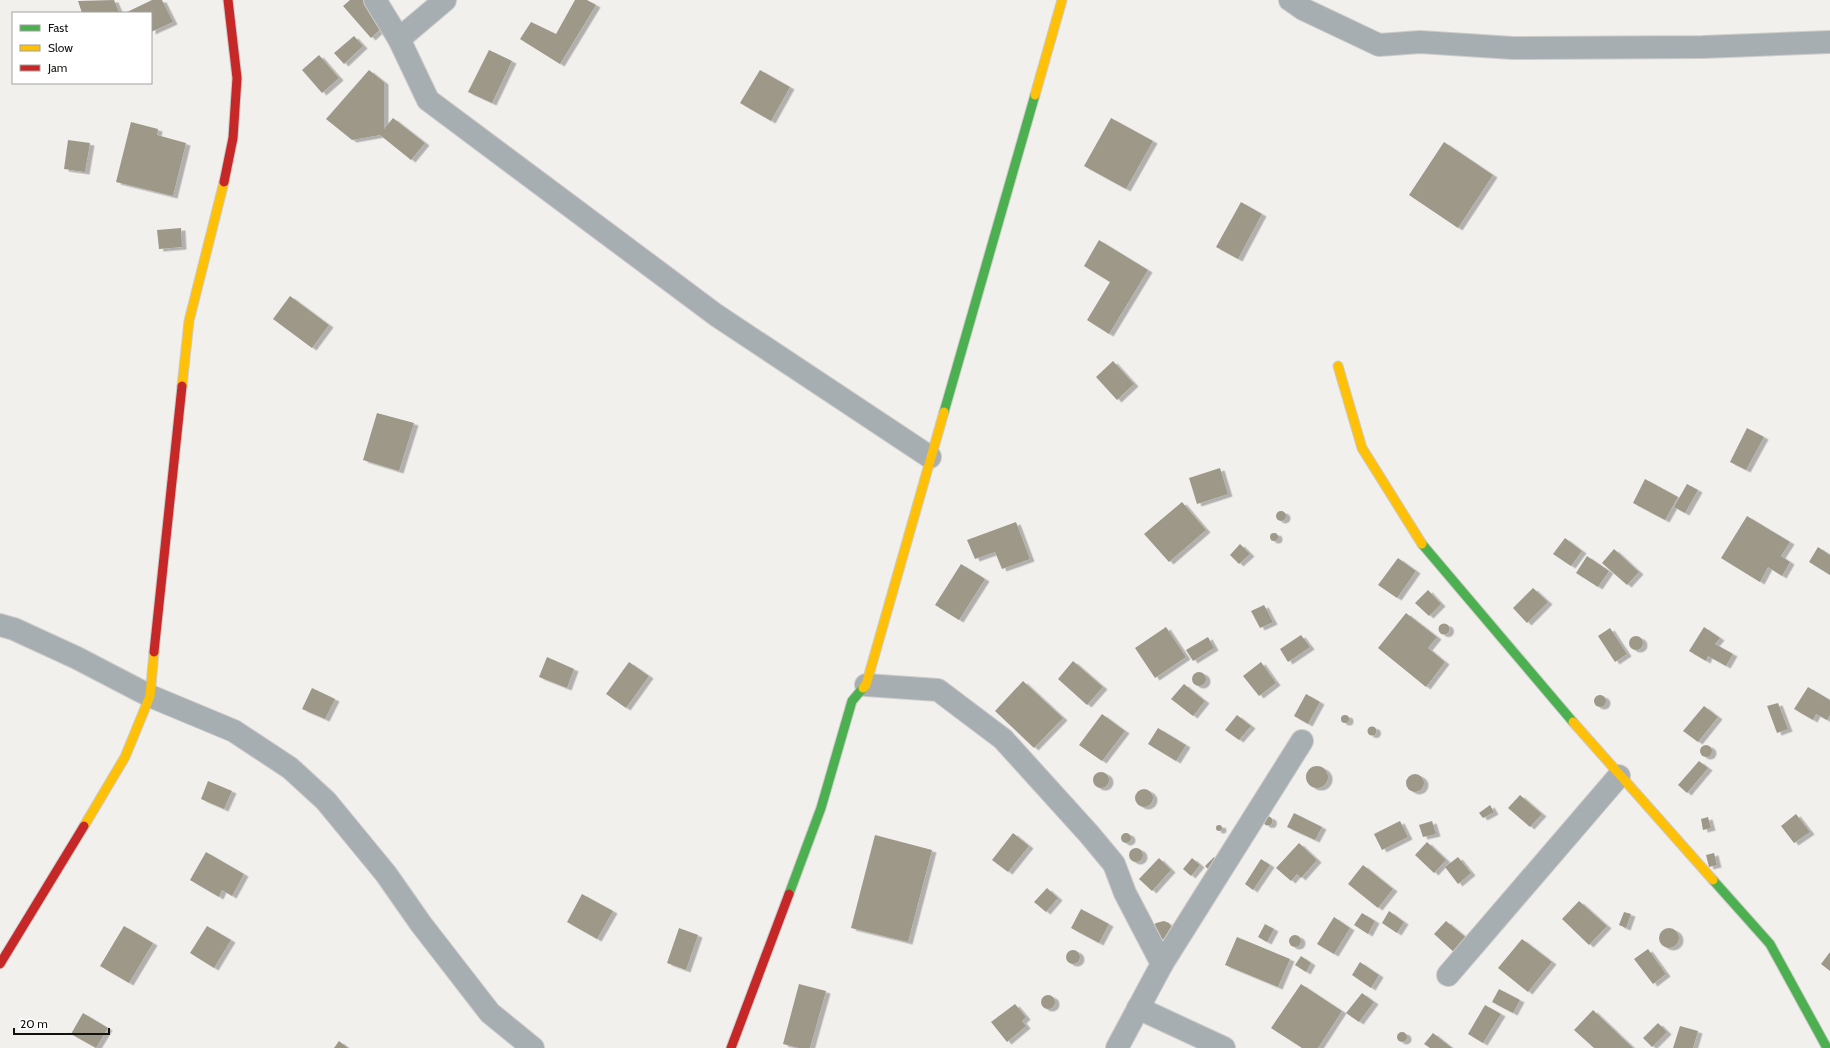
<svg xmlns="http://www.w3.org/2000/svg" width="1830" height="1048" viewBox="0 0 1830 1048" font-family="Cabin,sans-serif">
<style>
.building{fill:#9e9889;filter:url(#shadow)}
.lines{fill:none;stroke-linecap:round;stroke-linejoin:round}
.street-casing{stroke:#cdccca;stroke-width:24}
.fast-casing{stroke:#cdccca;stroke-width:11}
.slow-casing{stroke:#cdccca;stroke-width:11}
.jam-casing{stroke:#cdccca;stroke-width:11}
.street{stroke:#a6aeb2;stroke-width:22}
.fast{stroke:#4caf50;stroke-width:9}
.slow{stroke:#ffc107;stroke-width:9}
.jam{stroke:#c62828;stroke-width:9}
</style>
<defs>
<filter id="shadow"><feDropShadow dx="4.5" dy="2.5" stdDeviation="0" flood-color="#0004"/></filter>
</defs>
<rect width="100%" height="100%" fill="#f2f0ed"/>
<g class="building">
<polygon points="114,0 119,12 116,13 82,13 78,1"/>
<polygon points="152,0 162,0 173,22 151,32 151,13 125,13"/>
<polygon points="350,0 366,0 387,23 371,38 343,6"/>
<polygon points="575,0 587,0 596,5 560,64 520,39 531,22 556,34"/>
<polygon points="354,36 363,46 344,64 334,53"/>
<polygon points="489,50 512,61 492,103 468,92"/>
<polygon points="319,55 339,78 322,93 302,70"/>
<polygon points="369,70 384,82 384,129 393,118 425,143 411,160 380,135 352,140 326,119"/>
<polygon points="760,70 790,87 771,121 740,103"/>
<polygon points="1111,118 1153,141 1126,189 1084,166"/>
<polygon points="131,122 158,129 157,135 186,143 173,196 116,182"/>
<polygon points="68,140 90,143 85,172 64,169"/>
<polygon points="1444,142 1493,175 1458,228 1409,195"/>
<polygon points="1241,202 1262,214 1238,259 1216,247"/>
<polygon points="181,228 182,247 159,249 157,230"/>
<polygon points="1099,240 1148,270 1109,334 1087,320 1110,282 1084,266"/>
<polygon points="290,296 329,325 312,348 273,319"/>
<polygon points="1113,361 1134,384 1117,400 1096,377"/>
<polygon points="377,413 414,423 399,471 363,460"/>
<polygon points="1747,428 1764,437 1746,470 1730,462"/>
<polygon points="1220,468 1228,494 1197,504 1189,478"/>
<polygon points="1645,479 1678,497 1665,520 1633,503"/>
<polygon points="1687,484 1698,490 1685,513 1674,507"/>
<polygon points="1182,502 1206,530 1169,562 1144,534"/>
<circle cx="1281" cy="516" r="5"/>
<polygon points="1747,516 1790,542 1781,556 1790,562 1782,576 1768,567 1760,582 1721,558"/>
<polygon points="1016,522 1030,559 1002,569 995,552 975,559 967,540"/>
<circle cx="1274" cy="537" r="4"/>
<polygon points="1565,538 1582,551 1571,566 1553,554"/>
<polygon points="1240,544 1250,554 1239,564 1230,555"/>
<polygon points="1818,547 1830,555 1830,575 1809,562"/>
<polygon points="1614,549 1639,572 1627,585 1602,563"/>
<polygon points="1587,556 1609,571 1598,587 1576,573"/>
<polygon points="1398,558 1416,571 1397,598 1378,585"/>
<polygon points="961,564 985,579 959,620 935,605"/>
<polygon points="1533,588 1548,602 1527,623 1513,608"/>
<polygon points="1428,590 1441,604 1429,616 1415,603"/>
<polygon points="1264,605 1273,622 1260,628 1251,611"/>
<polygon points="1406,613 1437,637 1428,648 1445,662 1426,687 1378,648"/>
<circle cx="1444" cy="629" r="5.5"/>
<polygon points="1166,627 1186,657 1155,678 1135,648"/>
<polygon points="1704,627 1720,638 1715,644 1733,654 1726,666 1708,656 1706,661 1689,651"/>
<polygon points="1610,628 1627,654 1615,662 1598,636"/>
<polygon points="1301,635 1310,647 1288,662 1280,649"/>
<circle cx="1636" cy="643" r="7"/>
<polygon points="1208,637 1214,648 1193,661 1186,650"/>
<polygon points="547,657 574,669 567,688 539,677"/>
<polygon points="1073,661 1103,687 1087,705 1058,679"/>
<polygon points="629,662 649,676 626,708 606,694"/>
<polygon points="1261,662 1276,683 1259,696 1243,676"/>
<circle cx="1199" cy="679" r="7"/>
<polygon points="1023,681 1063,718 1034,748 995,711"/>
<polygon points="1184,684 1205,701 1193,716 1171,699"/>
<polygon points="1808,687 1830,700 1830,715 1827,720 1816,714 1813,720 1794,709"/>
<polygon points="312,688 335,699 325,719 302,709"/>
<polygon points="1306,694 1320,702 1308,724 1294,716"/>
<circle cx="1600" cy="701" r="6"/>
<polygon points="1778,703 1788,729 1777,733 1767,706"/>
<polygon points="1704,706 1718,717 1698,742 1683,731"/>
<polygon points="1102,714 1125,731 1102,761 1079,745"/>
<circle cx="1345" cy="719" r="4"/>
<polygon points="1237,715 1251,726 1239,740 1225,730"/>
<circle cx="1372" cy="731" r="4.5"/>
<polygon points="1158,728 1186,745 1176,761 1148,744"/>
<circle cx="1706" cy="751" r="6"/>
<polygon points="1699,761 1708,768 1687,793 1678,785"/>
<circle cx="1317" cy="777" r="11"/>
<circle cx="1101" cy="780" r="8"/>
<circle cx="1415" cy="783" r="9"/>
<polygon points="208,781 232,791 224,809 201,799"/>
<circle cx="1144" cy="798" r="9"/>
<polygon points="1520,795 1542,814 1530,827 1508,808"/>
<polygon points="1490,805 1494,812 1483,818 1479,813"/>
<polygon points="1294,813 1322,827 1315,840 1287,827"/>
<polygon points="1796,814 1810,832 1794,843 1781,826"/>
<circle cx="1268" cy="821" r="4.5"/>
<polygon points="1708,817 1711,828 1703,830 1701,819"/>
<polygon points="1400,821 1408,837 1382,850 1374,834"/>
<polygon points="1432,821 1436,834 1423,837 1419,825"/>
<circle cx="1219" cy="828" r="3"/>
<circle cx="1126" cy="838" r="5"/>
<polygon points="1013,833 1029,846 1008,872 992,860"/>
<polygon points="875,835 932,850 908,942 851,928"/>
<polygon points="1427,842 1446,860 1434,873 1415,855"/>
<polygon points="1299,843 1317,860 1301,878 1297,874 1291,881 1276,868"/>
<circle cx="1136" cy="855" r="7"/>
<polygon points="206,852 244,874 232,896 222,890 219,897 190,880"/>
<polygon points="1714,853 1717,865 1709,867 1706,855"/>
<polygon points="1214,857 1218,862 1210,871 1205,866"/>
<polygon points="1458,857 1471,873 1458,884 1445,867"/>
<polygon points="1159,858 1171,870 1152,891 1139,879"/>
<polygon points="1192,858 1200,865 1191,876 1183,869"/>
<polygon points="1261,859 1270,865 1253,890 1245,884"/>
<polygon points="1363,865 1393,889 1378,908 1348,884"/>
<polygon points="1047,888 1058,898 1046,912 1034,902"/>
<polygon points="582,894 613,911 597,939 567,922"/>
<polygon points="1579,901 1607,926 1589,945 1562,919"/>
<polygon points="1081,909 1109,924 1099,943 1071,928"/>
<polygon points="1389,911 1404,922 1397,933 1382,923"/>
<polygon points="1624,912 1631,914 1626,928 1619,925"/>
<polygon points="1362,913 1375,921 1368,934 1354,925"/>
<polygon points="1334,917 1350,928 1334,954 1317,944"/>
<polygon points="1164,921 1169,923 1172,928 1165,939 1159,939 1154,925 1156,923"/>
<polygon points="1446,921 1469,940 1456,954 1434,934"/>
<polygon points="1265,924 1274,929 1267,942 1258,937"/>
<polygon points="124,926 153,943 129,983 100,966"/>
<polygon points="207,926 231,940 214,968 190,953"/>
<circle cx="1669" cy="938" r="10"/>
<polygon points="679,928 698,935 686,970 667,963"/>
<circle cx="1295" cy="941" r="6"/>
<polygon points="1237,937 1290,959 1278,987 1225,965"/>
<polygon points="1522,939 1552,962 1528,992 1498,968"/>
<polygon points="1648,949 1666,974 1653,984 1634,959"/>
<circle cx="1073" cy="957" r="7"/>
<polygon points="1830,952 1830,971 1821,964"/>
<polygon points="1301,956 1311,963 1306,972 1295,965"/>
<polygon points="1360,962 1379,975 1371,988 1352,975"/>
<polygon points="799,984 826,991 810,1048 799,1048 783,1044"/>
<polygon points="1301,984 1342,1011 1318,1048 1302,1048 1271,1028"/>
<polygon points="1499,989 1520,1000 1513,1013 1492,1002"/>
<polygon points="1362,993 1374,1002 1359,1022 1346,1013"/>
<circle cx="1048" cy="1002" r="7"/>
<polygon points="1015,1004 1026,1017 1022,1021 1026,1026 1007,1042 991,1022"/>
<polygon points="1485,1005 1501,1014 1483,1043 1468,1034"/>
<polygon points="1593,1010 1633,1048 1594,1048 1574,1030"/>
<polygon points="83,1013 108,1028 96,1048 71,1034"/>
<polygon points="1658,1023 1667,1032 1652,1047 1643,1038"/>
<polygon points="1680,1026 1698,1031 1693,1048 1673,1048"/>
<circle cx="1402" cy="1037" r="5"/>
<polygon points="1433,1033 1452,1048 1430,1048 1424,1044"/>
<polygon points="339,1041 348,1048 334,1048"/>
</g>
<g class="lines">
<defs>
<g id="street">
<polyline points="375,0 399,39 428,100 716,315 930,457"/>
<polyline points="1290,0 1303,9 1379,45 1420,42 1513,48 1703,47 1830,42"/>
<polyline points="399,39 445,0"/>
<polyline points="0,625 14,629 77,658 150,696 234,731 290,768 326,801 386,874 421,924 490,1013 533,1048"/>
<polyline points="866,685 938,690 1003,739 1089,834 1114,864 1125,893 1162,964 1117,1048"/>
<polyline points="1162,964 1302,741"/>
<polyline points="1448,975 1619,776"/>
<polyline points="1138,1008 1224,1048"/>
</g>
<g id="fast">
<polyline points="944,412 1035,95"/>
<polyline points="1422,544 1573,722"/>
<polyline points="1713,880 1770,944 1827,1048"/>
<polyline points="789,894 821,808 852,701 863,688"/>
</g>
<g id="slow">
<polyline points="1035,95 1062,0"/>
<polyline points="1338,366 1362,448 1422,544"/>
<polyline points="182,386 189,321 224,182"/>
<polyline points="863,688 866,685 944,412"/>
<polyline points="1573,722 1713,880"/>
<polyline points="84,826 125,757 150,696 154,652"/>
</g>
<g id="jam">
<polyline points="224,182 233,138 237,78 228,0"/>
<polyline points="154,652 182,386"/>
<polyline points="0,964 84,826"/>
<polyline points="731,1048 789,894"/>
</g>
</defs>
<use href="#street" class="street-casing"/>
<use href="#fast" class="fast-casing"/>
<use href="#slow" class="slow-casing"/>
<use href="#jam" class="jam-casing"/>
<use href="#street" class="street"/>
<use href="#fast" class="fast"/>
<use href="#slow" class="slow"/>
<use href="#jam" class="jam"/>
</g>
<rect x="12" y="12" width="140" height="72" fill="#ffffff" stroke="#a0a09f"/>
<rect x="20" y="25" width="20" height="6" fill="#4caf50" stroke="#a0a09f"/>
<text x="48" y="32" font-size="12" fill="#12120f">Fast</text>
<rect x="20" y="45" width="20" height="6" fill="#ffc107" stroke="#a0a09f"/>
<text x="48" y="52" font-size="12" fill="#12120f">Slow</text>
<rect x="20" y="65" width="20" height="6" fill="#c62828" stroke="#a0a09f"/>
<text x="48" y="72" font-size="12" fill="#12120f">Jam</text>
<path d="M14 1028v6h95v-6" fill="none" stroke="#12120f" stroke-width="2"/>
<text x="20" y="1028" font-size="12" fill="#12120f" stroke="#ffffff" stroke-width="3" paint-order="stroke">20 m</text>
</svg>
